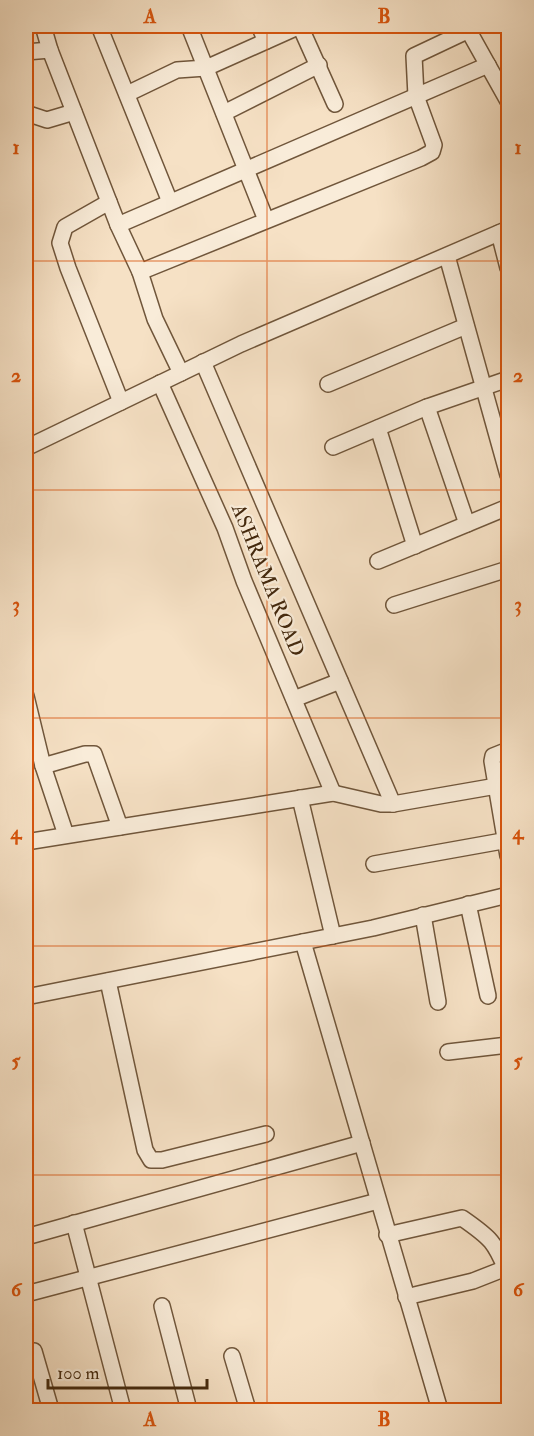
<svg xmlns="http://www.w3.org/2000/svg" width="534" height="1436" viewBox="0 0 534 1436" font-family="'IM FELL Double Pica',serif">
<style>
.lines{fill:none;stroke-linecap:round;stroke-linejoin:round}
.minor-casing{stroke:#70563b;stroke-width:18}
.minor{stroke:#f9ecd9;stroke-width:15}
.grid{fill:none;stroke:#d8540c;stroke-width:1.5;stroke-opacity:0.55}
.labels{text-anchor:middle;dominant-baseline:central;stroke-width:4.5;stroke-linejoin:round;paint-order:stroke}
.street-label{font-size:20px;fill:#43280d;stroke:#f9ecd9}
.neatline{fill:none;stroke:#d8540c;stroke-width:2}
.grid-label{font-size:20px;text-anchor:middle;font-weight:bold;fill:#d8540c}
</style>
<rect width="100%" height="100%" fill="#f6e1c5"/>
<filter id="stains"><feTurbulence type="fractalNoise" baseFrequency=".00333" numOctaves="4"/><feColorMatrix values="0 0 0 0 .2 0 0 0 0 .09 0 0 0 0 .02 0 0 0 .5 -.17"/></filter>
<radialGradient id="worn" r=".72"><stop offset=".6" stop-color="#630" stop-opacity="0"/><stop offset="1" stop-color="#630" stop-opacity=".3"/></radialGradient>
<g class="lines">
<defs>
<g id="minor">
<polyline points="43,26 50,50 118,225 140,272 155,319 181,373"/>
<polyline points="99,26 170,202"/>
<polyline points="189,26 266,220"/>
<polyline points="259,26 266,41"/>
<polyline points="300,26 335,104"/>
<polyline points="466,26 508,101"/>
<polyline points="26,52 50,50"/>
<polyline points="127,94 177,70 206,68 300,26"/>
<polyline points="26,113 47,120 74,112"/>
<polyline points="224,113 319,65"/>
<polyline points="109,202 65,227 60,243 68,268 121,402"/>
<polyline points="118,225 488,65"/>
<polyline points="499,233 508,268"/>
<polyline points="447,256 508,475"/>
<polyline points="140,272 421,158 432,152 434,145 416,96 414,56 469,30"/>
<polyline points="203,362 393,804"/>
<polyline points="160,383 225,528 244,581 333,793"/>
<polyline points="328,384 466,326"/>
<polyline points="427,407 467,524"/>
<polyline points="378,428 415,546"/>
<polyline points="333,447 427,407 508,379"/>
<polyline points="26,448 241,344 508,229"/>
<polyline points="378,561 508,507"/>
<polyline points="394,605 508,569"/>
<polyline points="26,696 43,766 66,835"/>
<polyline points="294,699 340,681"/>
<polyline points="508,750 493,756 492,761 508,856"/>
<polyline points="43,766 85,754 94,754 120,827"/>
<polyline points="300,798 333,936"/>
<polyline points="26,842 333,793 381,804 393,804 508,784"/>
<polyline points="374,864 508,840"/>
<polyline points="468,904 488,996"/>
<polyline points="423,915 438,1002"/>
<polyline points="303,942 440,1410"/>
<polyline points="108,981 145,1150 151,1160 162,1160 266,1134"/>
<polyline points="26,997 373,928 508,895"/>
<polyline points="448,1052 508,1045"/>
<polyline points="74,1223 123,1410"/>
<path d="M387,1235l75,-17c29,20 33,24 46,56"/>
<polyline points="26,1237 362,1143"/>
<polyline points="26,1294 378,1201"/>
<polyline points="406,1297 473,1281 506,1268"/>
<polyline points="162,1306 189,1410"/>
<polyline points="34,1351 51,1410"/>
<polyline points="232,1356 248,1410"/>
</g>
</defs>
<use href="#minor" class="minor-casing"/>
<use href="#minor" class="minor"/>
</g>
<path class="grid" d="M267,26v1384M26,261h482M26,490h482M26,718h482M26,946h482M26,1175h482"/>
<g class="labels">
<g class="street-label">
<text transform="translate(268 580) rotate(68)">ASHRAMA ROAD</text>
</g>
</g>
<rect width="534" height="1436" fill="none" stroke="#f6e1c5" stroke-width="66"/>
<path d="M48 1379v9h159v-9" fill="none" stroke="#43280d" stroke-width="3"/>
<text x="57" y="1379" font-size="18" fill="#43280d" stroke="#f9ecd9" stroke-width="4.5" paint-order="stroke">100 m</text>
<rect x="33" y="33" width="468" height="1370" class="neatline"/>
<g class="grid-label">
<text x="150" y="23">A</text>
<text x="384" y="23">B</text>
<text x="16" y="154">1</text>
<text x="518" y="154">1</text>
<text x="16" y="382">2</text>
<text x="518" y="382">2</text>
<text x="16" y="611">3</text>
<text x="518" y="611">3</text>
<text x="16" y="839">4</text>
<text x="518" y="839">4</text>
<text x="16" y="1067">5</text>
<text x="518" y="1067">5</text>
<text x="16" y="1296">6</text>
<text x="518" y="1296">6</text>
<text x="150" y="1426">A</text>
<text x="384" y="1426">B</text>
</g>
<rect width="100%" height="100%" filter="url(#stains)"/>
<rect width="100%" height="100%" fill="url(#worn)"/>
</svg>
